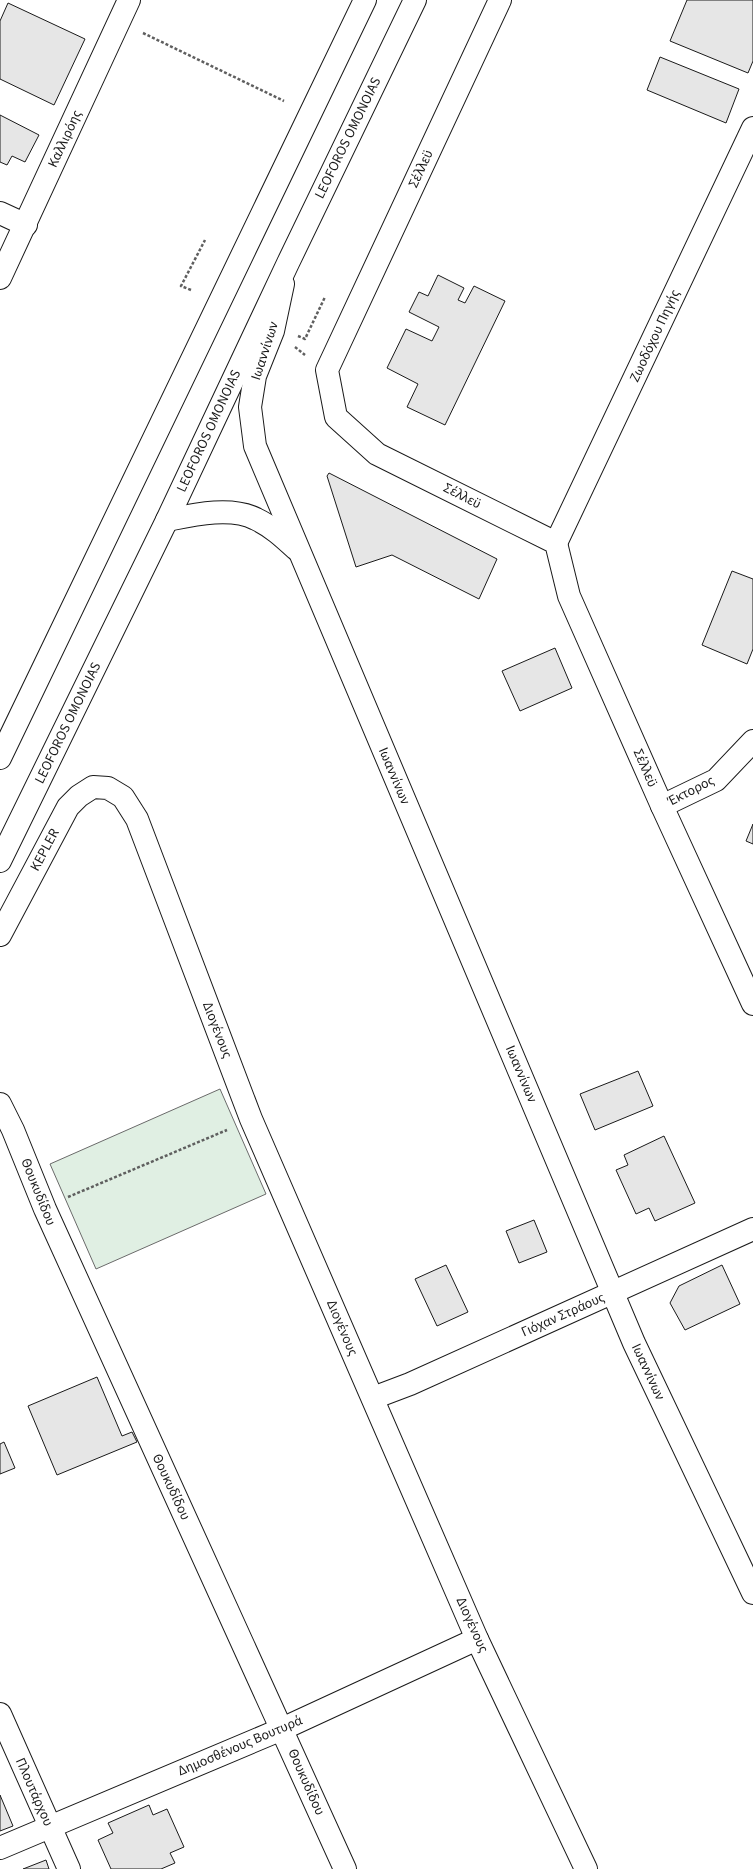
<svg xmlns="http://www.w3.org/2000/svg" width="753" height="1869" font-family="'Source Sans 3',sans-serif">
<rect width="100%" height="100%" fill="#fff"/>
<!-- green -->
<polygon fill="#e0efe3" stroke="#6a6a6a" points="220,1089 266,1194 96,1269 50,1164"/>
<!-- building -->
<g fill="#e6e6e6" stroke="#1a1a1a">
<polygon points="687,0 753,0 753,61 748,73 670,41"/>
<polygon points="8,3 85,39 54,105 0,79 0,21"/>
<polygon points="660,57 739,89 726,123 647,90"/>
<polygon points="0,115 39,135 25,162 12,156 7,165 0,162"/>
<polygon points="438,275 464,288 458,300 465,303 474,286 505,301 445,425 407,407 418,384 387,368 406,329 432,341 439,327 409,312 419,292 428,296"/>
<polygon points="329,473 497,559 479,599 392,555 356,567 327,476"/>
<polygon points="732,571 753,579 753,649 747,664 702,645"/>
<polygon points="555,648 572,688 520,711 502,671"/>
<polygon points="753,824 753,844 746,841"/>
<polygon points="638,1071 653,1106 595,1130 580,1094"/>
<polygon points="664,1136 695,1203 655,1221 649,1208 636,1214 616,1170 628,1165 624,1155"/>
<polygon points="534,1220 547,1252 519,1263 506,1231"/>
<polygon points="446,1265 468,1312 437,1326 415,1279"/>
<polygon points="722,1265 740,1304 685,1330 670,1303 679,1286"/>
<polygon points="97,1377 122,1436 132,1432 137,1442 57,1475 28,1406"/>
<polygon points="4,1442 15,1468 0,1474 0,1444"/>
<polygon points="0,1795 13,1826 0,1831"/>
<polygon points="149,1805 153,1815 167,1809 184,1847 170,1853 175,1863 161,1869 111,1869 98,1840 113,1833 108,1823"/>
<polygon points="46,1860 49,1869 23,1869"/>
</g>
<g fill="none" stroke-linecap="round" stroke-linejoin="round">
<!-- minor casing -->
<g stroke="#1a1a1a" stroke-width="24">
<g id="minor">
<polyline points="500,0 327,370 336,417 377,454 556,543 569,596 662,806 753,1004"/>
<polyline points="0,213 26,225"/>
<polyline points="0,278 129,0"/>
<polyline points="283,284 273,331 255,376 250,407 255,446 634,1343 753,1593"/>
<path d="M167,520C192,515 231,506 256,519C271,526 283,537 296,549"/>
<polyline points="556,543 753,128"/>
<polyline points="662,806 716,780 753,741"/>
<polyline points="0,935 68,807 79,796 93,787 108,788 123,797 137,819 251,1119 477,1639 586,1869"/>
<polyline points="0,1104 13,1130 45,1209 345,1869"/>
<polyline points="373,1398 410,1384 753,1229"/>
<polyline points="0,1714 69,1869"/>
<polyline points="0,1848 282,1729 477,1639"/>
</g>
</g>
<!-- major casing -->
<g stroke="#1a1a1a" stroke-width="24">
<g id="major">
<polyline points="0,758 365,0"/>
<polyline points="0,861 167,520 288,263 415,0"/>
</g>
</g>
<!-- path -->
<g stroke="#5f5f5f" stroke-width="2.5" stroke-dasharray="3 2" stroke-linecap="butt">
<polyline points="143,33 284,101"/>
<polyline points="191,290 181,286 205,240"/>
<polyline points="298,336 305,339 325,297"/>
<polyline points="295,347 305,355"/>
<polyline points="68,1197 227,1130"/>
</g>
<!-- minor -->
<use href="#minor" stroke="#fff" stroke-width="22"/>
<!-- major -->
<use href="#major" stroke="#fff" stroke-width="22"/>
</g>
<g text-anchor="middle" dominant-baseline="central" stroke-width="3" stroke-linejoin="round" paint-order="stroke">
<!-- street labels -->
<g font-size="14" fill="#1a1a1a" stroke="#fff">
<text transform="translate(348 138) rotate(-64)">LEOFOROS OMONOIAS</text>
<text transform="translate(65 139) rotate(-65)">Καλλιρόης</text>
<text transform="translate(421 169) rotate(-65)">Σέλλεϋ</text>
<text transform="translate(655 336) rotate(-65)">Ζωοδόχου Πηγής</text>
<text transform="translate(265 351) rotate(-72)">Ιωαννίνων</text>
<text transform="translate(209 431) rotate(-65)">LEOFOROS OMONOIAS</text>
<text transform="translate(462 496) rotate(27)">Σέλλεϋ</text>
<text transform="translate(68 723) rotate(-64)">LEOFOROS OMONOIAS</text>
<text transform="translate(645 768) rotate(66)">Σέλλεϋ</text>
<text transform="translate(394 776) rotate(67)">Ιωαννίνων</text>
<text transform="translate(691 791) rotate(-27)">Έκτορος</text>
<text transform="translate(45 850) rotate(-62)">KEPLER</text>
<text transform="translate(217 1030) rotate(69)">Διογένους</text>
<text transform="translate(521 1074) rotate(67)">Ιωαννίνων</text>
<text transform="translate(38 1192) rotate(68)">Θουκυδίδου</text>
<text transform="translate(563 1315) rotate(-24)">Γιόχαν Στράους</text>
<text transform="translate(342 1328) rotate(67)">Διογένους</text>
<text transform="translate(648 1372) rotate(65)">Ιωαννίνων</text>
<text transform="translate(171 1487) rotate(65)">Θουκυδίδου</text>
<text transform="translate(472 1625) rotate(66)">Διογένους</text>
<text transform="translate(240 1746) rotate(-23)">Δημοσθένους Βουτυρά</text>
<text transform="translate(306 1782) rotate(66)">Θουκυδίδου</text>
<text transform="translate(34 1792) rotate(66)">Πλουτάρχου</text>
</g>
</g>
</svg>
